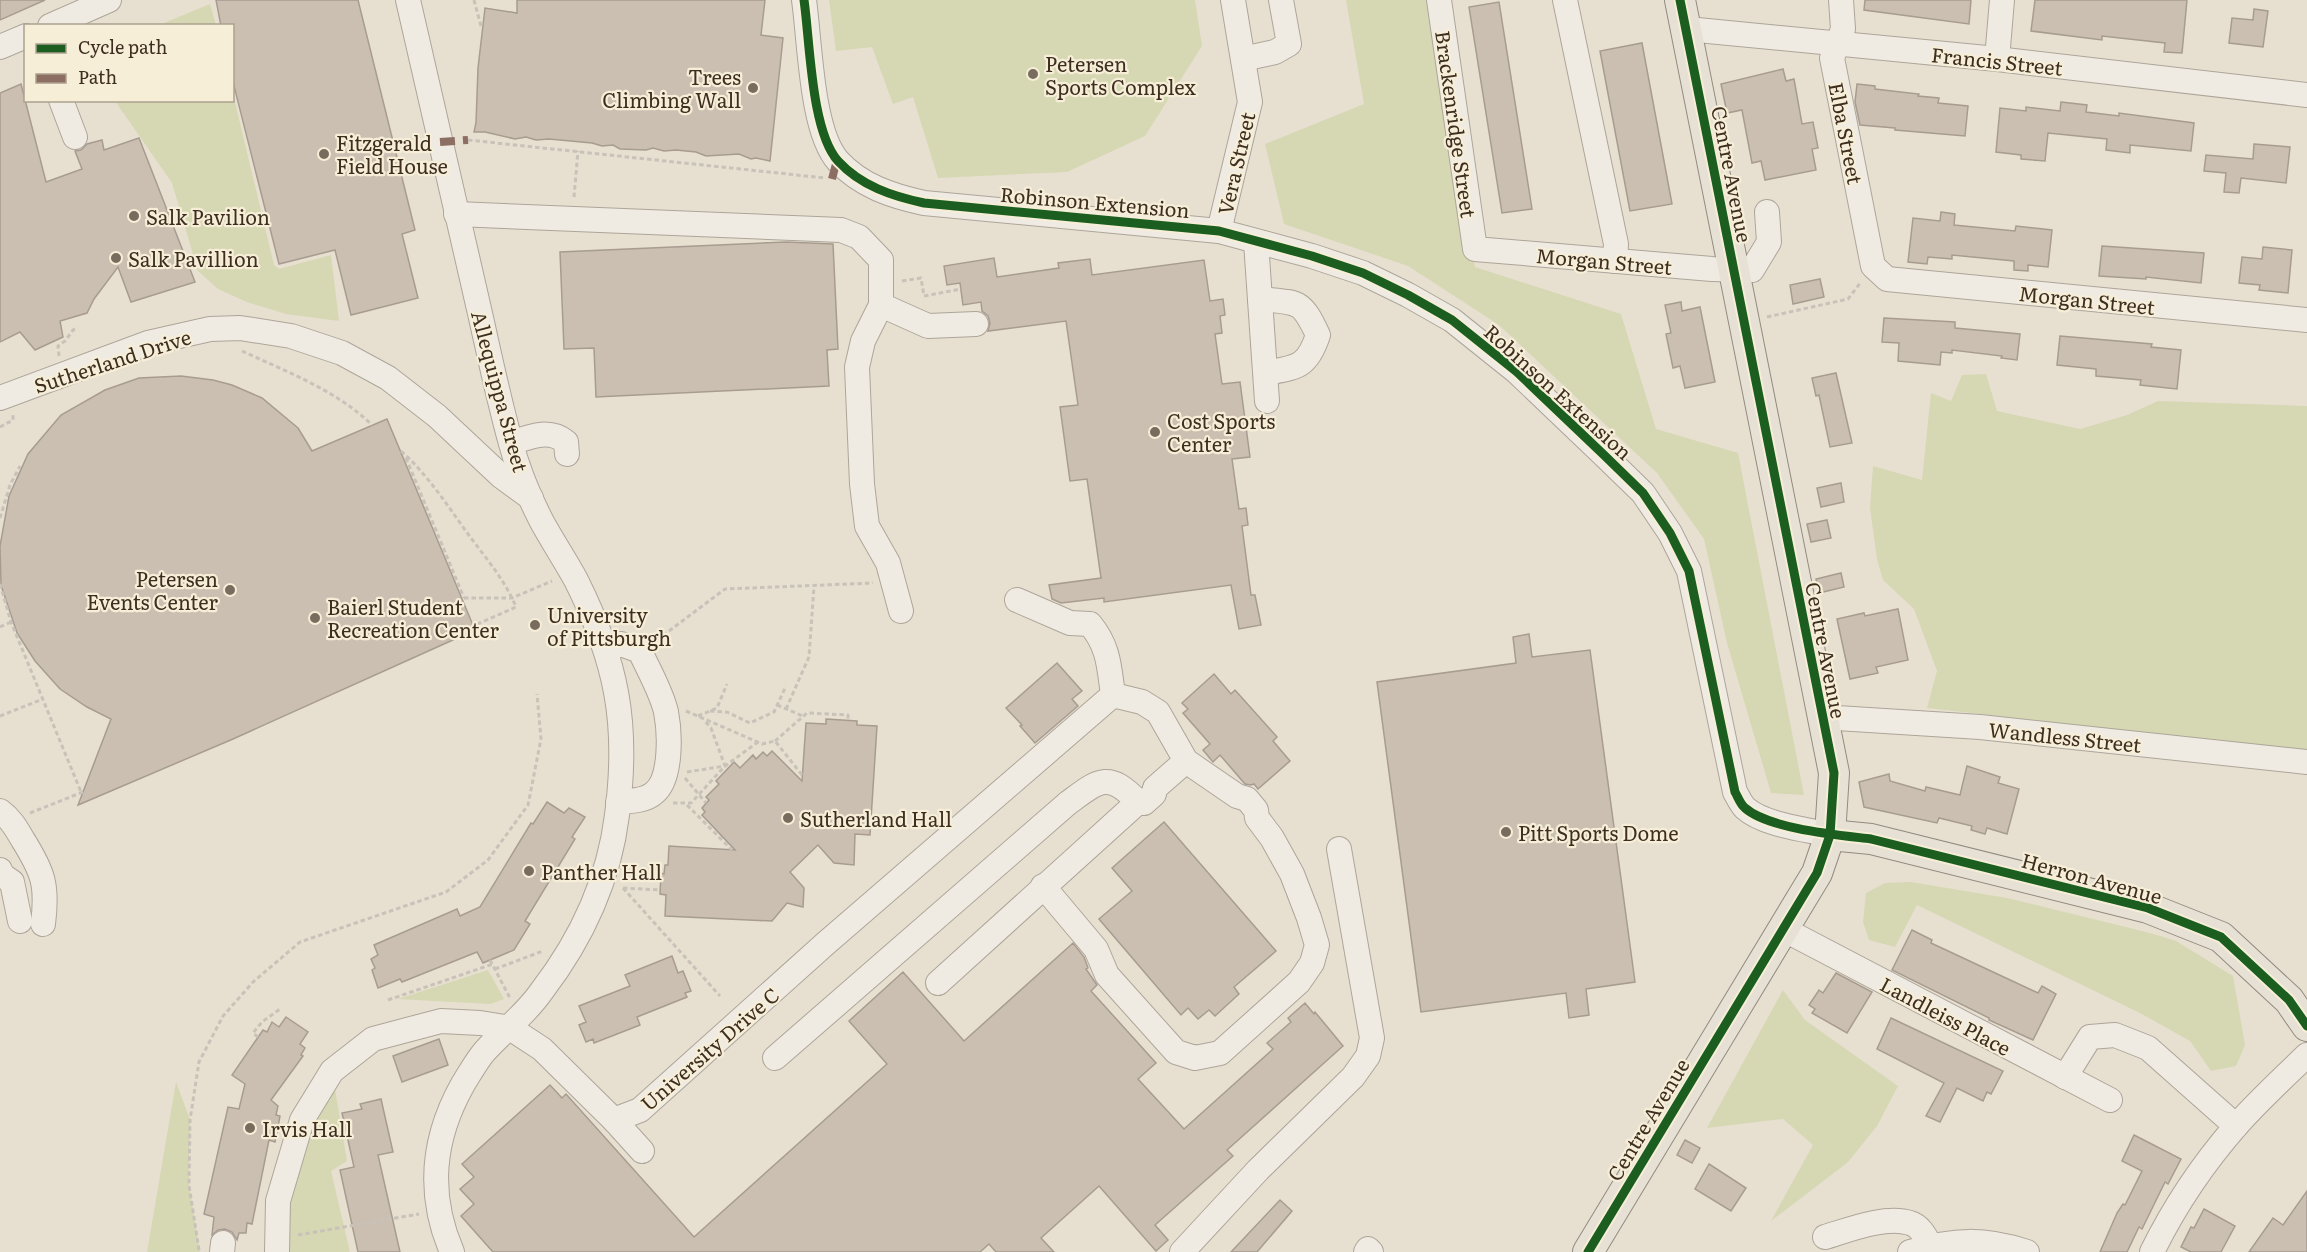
<svg xmlns="http://www.w3.org/2000/svg" width="2307" height="1252" font-family="Literata,serif">
<rect width="100%" height="100%" fill="#e7e0d1"/>
<!-- green -->
<g fill="#d6d7b3">
<polygon points="829,0 1195,0 1202,46 1145,136 1067,172 938,178 913,97 893,104 872,47 836,51"/>
<polygon points="1346,0 1432,0 1438,60 1475,267 1621,314 1656,429 1738,453 1804,795 1771,793 1727,643 1704,539 1657,473 1499,325 1408,266 1284,224 1265,144 1364,104"/>
<polygon points="210,4 216,25 159,25"/>
<polygon points="233,94 274,265 279,269 331,255 339,321 286,314 247,302 218,289 198,271 172,183 115,101 232,100"/>
<polygon points="1986,374 1997,411 2080,429 2127,415 2158,401 2307,406 2307,751 1927,708 1937,671 1914,609 1883,580 1877,559 1870,508 1873,466 1922,480 1931,393 1951,401 1962,375"/>
<polygon points="1911,882 2007,898 2150,933 2176,941 2233,976 2245,1045 2236,1066 2211,1071 2190,1041 2140,1013 1917,905 1895,947 1869,940 1863,922 1866,893 1885,883"/>
<polygon points="488,970 504,999 490,1004 398,999"/>
<polygon points="1783,990 1805,1020 1898,1086 1877,1126 1848,1162 1771,1221 1813,1145 1783,1119 1707,1128"/>
<polygon points="332,1071 347,1161 331,1171 350,1252 277,1252 278,1201"/>
<polygon points="176,1082 190,1120 189,1185 200,1252 147,1252"/>
</g>
<!-- building -->
<g fill="#cbbfb2" stroke="#a89c90" stroke-width="1.5">
<polygon points="0,0 45,0 0,20"/>
<polygon points="216,0 358,0 415,230 402,234 418,298 351,315 335,250 279,264 232,78 232,26 221,26"/>
<polygon points="517,0 765,0 761,35 783,38 770,161 756,158 751,159 739,154 706,156 696,152 676,150 664,151 653,148 646,150 620,149 613,145 602,146 592,143 549,139 536,140 526,137 515,139 485,132 474,132 476,123 478,68 485,8 517,13"/>
<polygon points="1865,0 1971,0 1969,24 1864,10"/>
<polygon points="2035,0 2187,0 2182,53 2164,52 2165,43 2102,36 2102,40 2031,31"/>
<polygon points="1499,2 1532,209 1502,213 1469,7"/>
<polygon points="2254,9 2268,11 2263,47 2229,43 2232,18 2253,20"/>
<polygon points="1642,43 1672,204 1630,211 1600,51"/>
<polygon points="1783,69 1786,81 1794,79 1802,124 1813,122 1818,148 1812,149 1816,170 1765,180 1761,161 1752,163 1742,110 1727,113 1721,84"/>
<polygon points="21,84 46,182 82,169 75,151 81,150 87,144 102,140 104,150 139,138 195,282 131,302 118,267 94,299 87,313 60,321 63,337 35,350 20,332 0,342 0,93"/>
<polygon points="1857,84 1875,86 1875,89 1919,94 1918,96 1939,98 1938,103 1968,106 1965,136 1895,130 1895,128 1860,125 1855,102"/>
<polygon points="2061,102 2087,105 2086,112 2119,116 2119,113 2194,123 2191,151 2130,145 2130,153 2106,150 2107,139 2048,133 2045,161 2021,159 2021,155 1996,152 2000,108 2026,111 2026,107 2060,111"/>
<polygon points="2254,144 2290,147 2286,183 2241,178 2239,193 2224,192 2226,173 2204,171 2206,155 2253,159"/>
<polygon points="1941,212 1955,214 1954,225 2015,231 2016,226 2052,230 2048,267 2028,265 2028,271 2014,270 2014,261 1952,255 1952,259 1928,257 1927,264 1908,262 1913,218 1940,221"/>
<polygon points="786,242 833,244 838,349 827,350 829,386 596,397 594,348 564,349 560,252"/>
<polygon points="2102,246 2204,253 2201,283 2146,277 2146,279 2099,276"/>
<polygon points="2263,247 2292,250 2288,293 2259,290 2260,285 2239,283 2242,257 2262,259"/>
<polygon points="994,258 997,277 1059,268 1058,263 1090,259 1092,275 1204,260 1210,301 1223,299 1225,315 1220,316 1222,333 1215,334 1222,384 1240,382 1250,457 1232,459 1239,509 1246,508 1248,525 1242,526 1251,595 1255,595 1261,625 1239,629 1231,585 1104,602 1104,598 1061,603 1052,599 1049,585 1101,578 1087,479 1070,481 1060,407 1078,405 1066,321 988,331 990,323 988,316 982,311 981,302 963,305 960,283 947,285 944,266"/>
<polygon points="1820,279 1824,297 1793,304 1790,285"/>
<polygon points="1681,302 1682,311 1700,307 1715,382 1685,388 1680,366 1673,368 1666,334 1671,333 1665,305"/>
<polygon points="1884,318 1955,322 1955,328 2020,334 2017,360 2001,358 2002,356 1952,350 1952,353 1941,352 1940,365 1898,361 1899,343 1882,342"/>
<polygon points="2060,336 2152,344 2151,347 2181,350 2177,389 2140,385 2141,380 2096,376 2096,369 2057,365"/>
<polygon points="1836,373 1852,443 1830,447 1819,395 1816,396 1812,378"/>
<polygon points="181,376 213,380 232,385 262,398 298,428 312,451 387,419 475,630 233,739 78,805 111,719 87,707 60,689 35,661 17,633 1,585 0,546 9,496 28,454 61,415 105,390 139,378"/>
<polygon points="1841,483 1844,502 1821,507 1817,488"/>
<polygon points="1827,520 1831,538 1811,542 1807,524"/>
<polygon points="1841,573 1844,587 1819,593 1816,579"/>
<polygon points="1898,609 1908,660 1876,667 1878,673 1850,679 1837,619 1864,613 1865,616"/>
<polygon points="1529,634 1532,657 1590,650 1635,982 1586,989 1589,1015 1569,1018 1566,993 1421,1012 1377,682 1516,663 1513,637"/>
<polygon points="1057,663 1082,691 1072,699 1078,706 1035,743 1020,726 1022,725 1006,708"/>
<polygon points="1214,674 1231,694 1235,690 1277,737 1273,741 1290,761 1258,789 1254,784 1251,785 1245,784 1220,755 1213,762 1203,750 1210,744 1183,713 1188,709 1182,703"/>
<polygon points="826,719 857,721 857,725 877,726 870,835 855,834 854,865 834,863 818,845 790,872 804,888 803,907 787,903 772,921 665,916 666,895 660,894 661,873 664,874 665,865 668,865 669,846 735,850 702,815 705,812 702,808 709,800 706,797 719,784 716,781 734,762 740,768 753,755 756,759 763,752 767,756 772,751 802,781 806,723 826,724"/>
<polygon points="1967,766 2000,777 1998,783 2019,789 2007,834 1987,828 1985,834 1971,830 1972,826 1939,818 1937,823 1864,807 1859,782 1889,774 1890,781 1925,791 1926,787 1960,795"/>
<polygon points="547,802 564,813 569,808 585,817 572,837 575,839 525,921 530,924 514,950 483,963 477,952 402,982 400,979 378,988 372,970 375,968 371,959 378,955 374,945 457,909 460,916 480,907 531,823 533,824"/>
<polygon points="1164,822 1276,951 1234,987 1239,994 1215,1016 1209,1010 1198,1019 1188,1008 1181,1015 1099,919 1132,891 1112,868"/>
<polygon points="1912,930 1932,940 1931,943 2038,993 2042,986 2056,994 2033,1040 1989,1020 1989,1018 1892,970"/>
<polygon points="1073,943 1084,957 1088,968 1086,969 1097,985 1091,991 1156,1063 1138,1079 1184,1129 1273,1049 1267,1043 1291,1022 1288,1018 1305,1003 1314,1014 1315,1012 1343,1046 1227,1150 1233,1156 1155,1225 1168,1240 1156,1251 1099,1186 1041,1238 1054,1252 996,1252 989,1244 980,1252 493,1252 461,1216 474,1204 460,1189 474,1177 462,1164 550,1085 562,1098 566,1094 694,1237 887,1064 849,1021 903,972 964,1041"/>
<polygon points="672,956 678,973 683,971 691,991 685,993 687,997 637,1017 640,1025 594,1043 593,1039 586,1042 579,1025 586,1022 579,1006 630,986 625,975"/>
<polygon points="1836,973 1872,992 1847,1033 1812,1013 1815,1009 1809,1005 1819,990 1823,993"/>
<polygon points="286,1017 308,1032 300,1044 305,1048 301,1055 303,1056 271,1100 278,1106 276,1115 280,1116 275,1142 269,1140 252,1224 247,1223 246,1233 239,1233 237,1240 232,1232 225,1229 218,1230 212,1235 214,1217 204,1214 228,1107 239,1109 245,1084 232,1075 263,1030 267,1032 272,1022 279,1027"/>
<polygon points="1891,1018 2003,1071 1991,1094 1987,1092 1983,1101 1957,1088 1940,1122 1926,1116 1944,1083 1877,1049"/>
<polygon points="439,1039 448,1065 402,1082 393,1056"/>
<polygon points="381,1099 393,1152 378,1155 400,1252 358,1252 340,1170 354,1167 342,1113 362,1109 360,1104"/>
<polygon points="2134,1135 2181,1159 2168,1184 2165,1182 2142,1229 2139,1227 2127,1252 2100,1252 2117,1213 2123,1204 2125,1205 2142,1171 2122,1161"/>
<polygon points="1685,1140 1700,1148 1692,1163 1677,1155"/>
<polygon points="1709,1164 1746,1188 1731,1211 1695,1189"/>
<polygon points="2307,1191 2307,1252 2249,1252 2273,1218 2283,1225"/>
<polygon points="1280,1200 1292,1211 1257,1252 1231,1252"/>
<polygon points="2204,1209 2235,1226 2221,1252 2191,1252 2181,1247 2191,1227 2194,1228"/>
</g>
<g fill="none" stroke-linecap="round" stroke-linejoin="round">
<!-- minor casing -->
<g stroke="#ada599" stroke-width="26">
<g id="minor">
<path d="M408,0C431,103 455,206 479,309C489,353 498,397 510,440C517,467 529,497 542,522C553,542 565,560 576,580C617,662 629,724 617,815C609,880 581,940 541,992C525,1015 504,1030 485,1051C477,1060 470,1073 463,1084C432,1139 427,1194 452,1252"/>
<path d="M804,0C810,41 811,131 838,161C861,186 892,196 924,203L1219,231L1312,256L1363,273L1408,295L1452,320L1517,372L1604,455L1643,493L1670,533L1689,571L1735,792C1738,797 1741,804 1745,808C1764,825 1805,829 1830,835"/>
<polyline points="1439,0 1475,249 1712,269 1752,270 1769,242 1767,212"/>
<polyline points="1565,0 1616,244 1615,261"/>
<polyline points="1841,0 1843,29 1832,58 1873,266 1887,279 2307,320"/>
<polyline points="50,26 109,0"/>
<polyline points="1687,29 1997,59 2307,95"/>
<polyline points="0,47 26,36"/>
<polyline points="1243,59 1275,52 1289,44 1281,0"/>
<polyline points="1997,59 2002,0"/>
<polyline points="61,100 75,137"/>
<polyline points="456,214 841,230 859,237 881,260 881,305 863,341 857,367 862,484 867,526 888,563 901,611"/>
<polyline points="1219,231 1250,102 1233,0"/>
<polyline points="1256,242 1267,401"/>
<path d="M1260,299C1299,303 1301,299 1318,335C1307,368 1297,367 1266,373"/>
<polyline points="881,305 928,326 976,324"/>
<polyline points="0,398 148,343 210,329 240,328 291,336 342,353 388,378 437,416 501,476 531,498"/>
<path d="M511,443C529,437 549,428 566,442L567,454"/>
<path d="M1017,600L1070,623L1090,624C1109,647 1109,666 1113,695"/>
<path d="M606,650L621,644L640,651C648,669 662,693 666,712C670,732 672,779 654,793C645,801 630,801 618,802"/>
<polyline points="1821,717 1980,727 2307,762"/>
<path d="M0,811C11,819 16,828 23,840C43,872 48,885 43,924"/>
<polyline points="0,870 2,875 12,882 20,921"/>
<polyline points="1043,886 1096,949 1107,975 1176,1052 1195,1058 1220,1053 1299,982 1312,963 1317,945 1309,918 1292,874 1272,838 1257,818 1256,810 1247,799 1237,796 1186,761 1158,712 1142,702 1113,695"/>
<polyline points="1783,929 2110,1100"/>
<polyline points="938,983 1138,802 1144,803 1154,794 1155,788 1186,761"/>
<path d="M775,1058L1068,803C1098,781 1108,770 1138,802"/>
<polyline points="2065,1077 2090,1037 2115,1035 2148,1048 2236,1126"/>
<polyline points="614,1120 642,1151"/>
<path d="M1825,1237C1848,1230 1886,1215 1910,1223C1921,1226 1926,1238 1931,1247"/>
<polyline points="222,1252 223,1243"/>
<polyline points="277,1252 278,1201 302,1120 332,1071 373,1039 441,1021 480,1023 510,1028 542,1049 614,1120 640,1110 825,944 1113,695"/>
<polyline points="1182,1252 1258,1170 1353,1077 1368,1056 1372,1038 1339,849"/>
<polyline points="1366,1252 1368,1249 1371,1252"/>
<path d="M1910,1252C1954,1239 1984,1238 2027,1252"/>
<path d="M2152,1252C2174,1207 2203,1164 2236,1126C2258,1101 2283,1078 2307,1055"/>
</g>
</g>
<!-- major casing -->
<g stroke="#928b80" stroke-width="32">
<g id="major">
<polyline points="1830,835 1871,839 2148,908 2221,937 2289,1000 2307,1026"/>
<polyline points="1588,1252 1817,873 1830,835 1834,773 1680,0"/>
</g>
</g>
<!-- path -->
<g stroke="#c8c2b9" stroke-width="3" stroke-dasharray="4.5 3" stroke-linecap="butt">
<polyline points="474,0 481,26"/>
<polyline points="468,140 825,178"/>
<polyline points="574,197 578,151"/>
<polyline points="902,281 921,278 924,296 961,289"/>
<polyline points="1767,317 1848,299 1861,282"/>
<path d="M242,351C287,372 336,390 372,425"/>
<polyline points="59,356 58,346 65,341 73,330 78,328"/>
<polyline points="0,427 13,420 13,415"/>
<path d="M401,451C428,475 447,505 468,534C485,557 505,580 516,607L473,626"/>
<polyline points="406,458 464,598"/>
<polyline points="0,518 10,485 20,466"/>
<polyline points="0,584 11,622 81,792"/>
<polyline points="464,598 512,598 552,581"/>
<polyline points="0,627 11,622"/>
<polyline points="657,640 725,589 873,583"/>
<polyline points="777,705 803,716"/>
<polyline points="786,709 809,657 814,586"/>
<polyline points="686,711 762,744 775,741 802,775"/>
<polyline points="710,711 727,712 750,723 774,712 786,686"/>
<polyline points="0,716 43,699"/>
<polyline points="698,716 717,708 727,684"/>
<polyline points="775,741 807,713 848,715 848,721"/>
<polyline points="687,772 725,766 711,728 704,720"/>
<polyline points="685,778 706,803"/>
<polyline points="673,803 691,803 725,766 758,742"/>
<polyline points="687,805 732,850"/>
<polyline points="30,813 83,792"/>
<polyline points="623,888 720,996"/>
<polyline points="623,888 660,890"/>
<polyline points="490,960 510,998"/>
<polyline points="495,969 543,951"/>
<polyline points="388,1000 493,964"/>
<polyline points="258,1037 253,1033 262,1022 280,1009"/>
<polyline points="298,1235 419,1214"/>
<polyline points="199,1250 189,1185 190,1120 199,1062 223,1016 253,982 300,942 446,892 488,860 528,805 541,739 537,694"/>
</g>
<!-- minor -->
<use href="#minor" stroke="#efebe3" stroke-width="24"/>
<!-- major -->
<use href="#major" stroke="#e6e1d4" stroke-width="30"/>
<!-- quiet -->
<g stroke="#8d6e63" stroke-width="8" stroke-dasharray="15 8" stroke-linecap="butt">
<polyline points="440,142 468,140"/>
<polyline points="832,179 837,160"/>
</g>
<!-- cycleway casing -->
<g stroke="#f7eed8" stroke-width="13">
<g id="cycleway">
<path d="M804,0C810,41 811,131 838,161C861,186 892,196 924,203L1219,231L1312,256L1363,273L1408,295L1452,320L1517,372L1604,455L1643,493L1670,533L1689,571L1735,792C1738,797 1740,804 1745,808C1769,829 1839,835 1871,839L2148,908L2221,937L2289,1000L2307,1026"/>
<polyline points="1588,1252 1817,873 1830,835 1834,773 1680,0"/>
</g>
</g>
<!-- cycleway -->
<use href="#cycleway" stroke="#1b5e20" stroke-width="9"/>
</g>
<!-- markers -->
<g fill="#786c5e" stroke="#f7eed8" stroke-width="2">
<circle cx="1033" cy="74" r="6"/>
<circle cx="753" cy="88" r="6"/>
<circle cx="324" cy="154" r="6"/>
<circle cx="134" cy="216" r="6"/>
<circle cx="116" cy="258" r="6"/>
<circle cx="1155" cy="432" r="6"/>
<circle cx="230" cy="590" r="6"/>
<circle cx="315" cy="618" r="6"/>
<circle cx="535" cy="625" r="6"/>
<circle cx="788" cy="818" r="6"/>
<circle cx="1506" cy="832" r="6"/>
<circle cx="529" cy="871" r="6"/>
<circle cx="250" cy="1128" r="6"/>
</g>
<g text-anchor="middle" dominant-baseline="central" stroke-width="4.5" stroke-linejoin="round" paint-order="stroke">
<!-- street labels -->
<g font-size="20" fill="#3d2e20" stroke="#f7eed8">
<text transform="translate(1997 60) rotate(6)">Francis Street</text>
<text transform="translate(1457 124) rotate(82)">Brackenridge Street</text>
<text transform="translate(1847 133) rotate(79)">Elba Street</text>
<text transform="translate(1235 163) rotate(-77)">Vera Street</text>
<text transform="translate(1733 174) rotate(79)">Centre Avenue</text>
<text transform="translate(1095 201) rotate(5)">Robinson Extension</text>
<text transform="translate(1604 260) rotate(5)">Morgan Street</text>
<text transform="translate(2087 299) rotate(6)">Morgan Street</text>
<text transform="translate(112 360) rotate(-18)">Sutherland Drive</text>
<text transform="translate(501 391) rotate(75)">Allequippa Street</text>
<text transform="translate(1559 391) rotate(42)">Robinson Extension</text>
<text transform="translate(1827 650) rotate(79)">Centre Avenue</text>
<text transform="translate(2065 736) rotate(6)">Wandless Street</text>
<text transform="translate(2092 877) rotate(15)">Herron Avenue</text>
<text transform="translate(1946 1015) rotate(28)">Landleiss Place</text>
<text transform="translate(709 1048) rotate(-41)">University Drive C</text>
<text transform="translate(1647 1119) rotate(-59)">Centre Avenue</text>
</g>
<!-- poi labels -->
<g font-size="20" fill="#3d2e20" stroke="#f7eed8" text-anchor="start">
<text x="1045" y="63">Petersen<tspan x="1045" dy="23">Sports Complex</tspan></text>
<text x="741" y="76" text-anchor="end">Trees<tspan x="741" dy="23">Climbing Wall</tspan></text>
<text x="336" y="142">Fitzgerald<tspan x="336" dy="23">Field House</tspan></text>
<text x="146" y="216">Salk Pavilion</text>
<text x="128" y="258">Salk Pavillion</text>
<text x="1167" y="420">Cost Sports<tspan x="1167" dy="23">Center</tspan></text>
<text x="218" y="578" text-anchor="end">Petersen<tspan x="218" dy="23">Events Center</tspan></text>
<text x="327" y="606">Baierl Student<tspan x="327" dy="23">Recreation Center</tspan></text>
<text x="547" y="614">University<tspan x="547" dy="23">of Pittsburgh</tspan></text>
<text x="800" y="818">Sutherland Hall</text>
<text x="1518" y="832">Pitt Sports Dome</text>
<text x="541" y="871">Panther Hall</text>
<text x="262" y="1128">Irvis Hall</text>
</g>
</g>
<!-- legend -->
<rect x="24" y="24" width="210" height="78" fill="#f7eed8" stroke="#ada18e" stroke-width="1.5"/>
<rect x="36" y="44" width="30" height="9" fill="#1b5e20" stroke="#ada18e" stroke-width="1.5"/>
<text x="78" y="54" font-size="18" fill="#3d2e20">Cycle path</text>
<rect x="36" y="74" width="30" height="9" fill="#8d6e63" stroke="#ada18e" stroke-width="1.5"/>
<text x="78" y="84" font-size="18" fill="#3d2e20">Path</text>
</svg>
